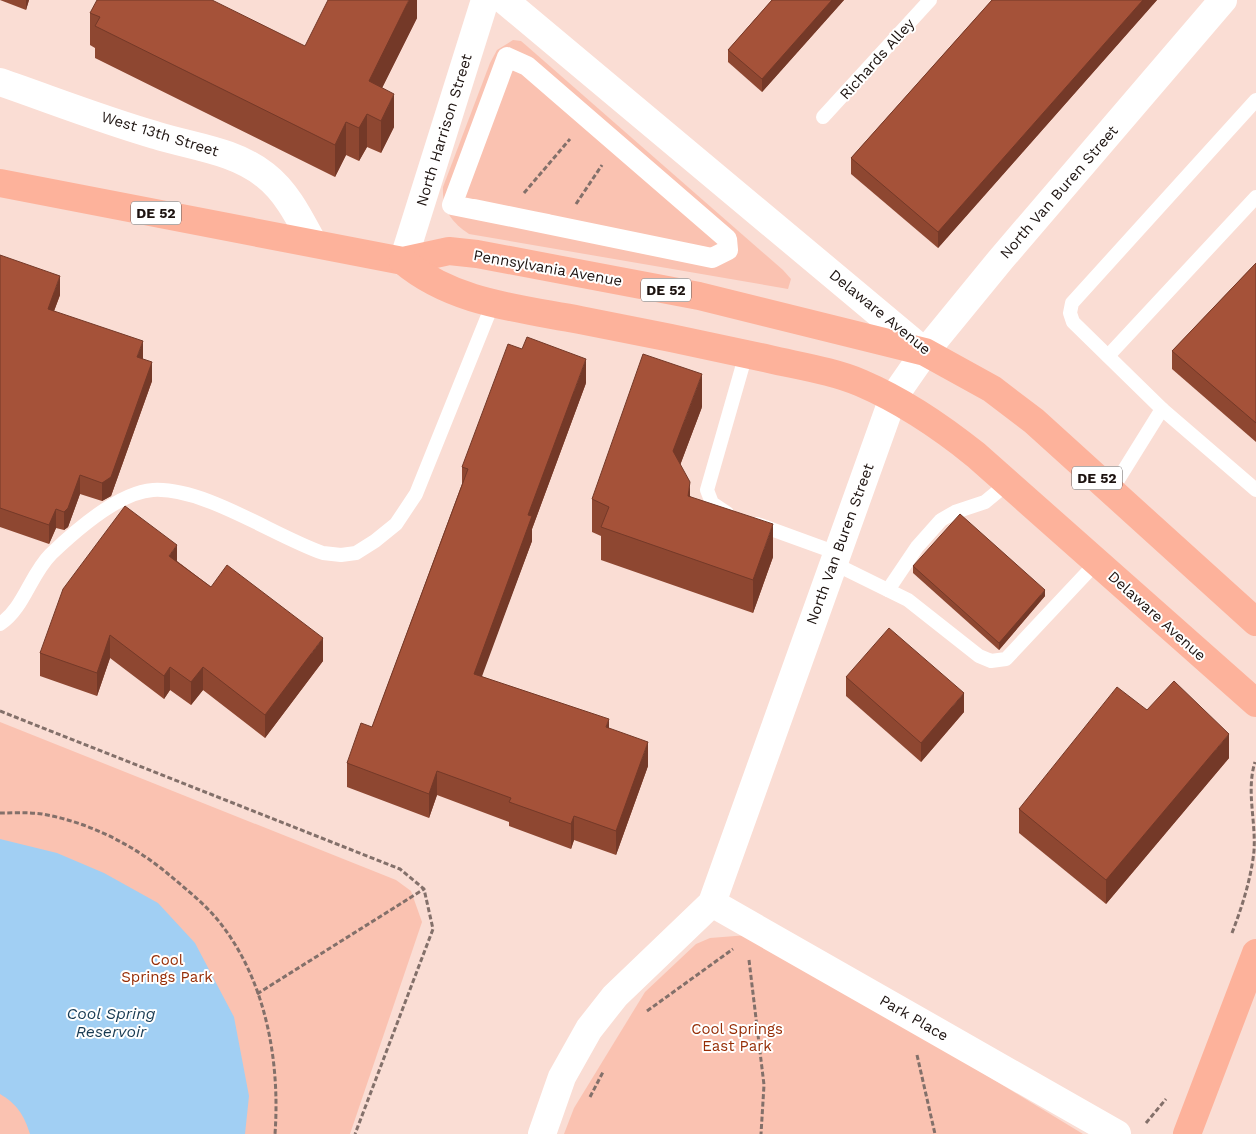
<svg xmlns="http://www.w3.org/2000/svg" width="1256" height="1134" font-family="'Work Sans',sans-serif">
<rect width="100%" height="100%" fill="#faddd4"/>
<!-- green -->
<g fill="#fac2b1">
<path d="M513,40L521,41L528,47L783,270L791,279L788,289L469,234C451,222 442,209 443,187L490,63L497,50Z"/>
<polygon points="0,722 396,880 411,891 422,922 350,1134 0,1134"/>
<polygon points="748,935 907,1027 1083,1134 564,1134 574,1108 645,992 696,944 710,938"/>
</g>
<!-- water -->
<path fill="#a1cff3" d="M0,839L57,853L104,873L158,903L195,943L234,1017L249,1096L245,1134H30C24,1115 17,1104 0,1094Z"/>
<g fill="none" stroke-linecap="round" stroke-linejoin="round">
<!-- path -->
<g stroke="#83706a" stroke-width="3" stroke-dasharray="5 2.5" stroke-linecap="butt">
<polyline points="524,193 570,139"/>
<polyline points="576,204 602,165"/>
<polyline points="0,711 400,869 424,889 433,929 355,1134"/>
<path d="M0,813C13,813 28,812 42,814C88,822 132,844 167,873C187,890 209,907 224,928C267,986 280,1064 275,1134"/>
<path d="M1232,933C1242,907 1251,879 1254,851C1256,820 1246,791 1255,762"/>
<polyline points="749,960 764,1085 761,1134"/>
<polyline points="257,994 424,889"/>
<polyline points="647,1011 733,949"/>
<polyline points="917,1055 935,1134"/>
<polyline points="590,1097 603,1072"/>
<polyline points="1146,1123 1166,1099"/>
</g>
<!-- service -->
<g stroke="#fff" stroke-width="14">
<polyline points="1256,100 1072,303 1070,313 1073,322 1162,409 1256,490"/>
<polyline points="823,117 930,0"/>
<polyline points="1108,356 1256,197"/>
<polyline points="1111,491 1162,409"/>
<polyline points="727,513 712,503 707,490 746,354"/>
<polyline points="757,524 837,553"/>
<polyline points="833,563 908,600 979,656 991,661 1006,659 1097,562"/>
<polyline points="888,590 917,547 941,520 955,512 985,502 1008,483"/>
<path d="M0,624C24,608 30,575 51,554C74,532 119,492 153,490C204,487 274,536 323,553L341,555L356,553L375,541L396,524L416,494L493,303"/>
</g>
<!-- pedestrian -->
<polyline stroke="#fff" stroke-width="20" points="474,209 712,258 728,250 727,239 527,66 507,57 452,205 548,224"/>
<!-- minor -->
<g stroke="#fff" stroke-width="28">
<path d="M0,82C52,100 103,120 155,135C193,147 233,150 265,175C287,192 300,219 313,243"/>
<polyline points="712,903 1117,1134"/>
<polyline points="542,1134 562,1077 589,1029 615,996 712,903 893,398 925,352 1002,258 1223,0"/>
</g>
<!-- tertiary -->
<g stroke="#fff" stroke-width="28">
<polyline points="504,0 925,352"/>
<polyline points="403,261 485,0"/>
</g>
<!-- primary -->
<g stroke="#fdb29b" stroke-width="28">
<polyline points="0,183 403,261 449,251 477,254 699,296 925,352 992,389 1034,421 1256,622"/>
<path d="M403,261C453,303 518,308 580,320C643,332 706,345 769,359C799,366 833,371 861,383C903,401 940,426 976,455L1256,703"/>
<polyline points="1187,1134 1256,953"/>
</g>
</g>
<!-- wall -->
<g fill="#8e4731">
<polygon points="0,0 29,0 26,10"/>
<polygon points="417,0 417,18 382,88 394,127 381,153 367,147 359,161 346,155 335,177 95,58 95,48 90,45 90,13 305,46"/>
<polygon points="772,0 844,0 762,92 728,62 728,50"/>
<polygon points="992,0 1157,0 938,248 851,174 851,158"/>
<polygon points="0,255 60,295 54,311 143,359 152,381 111,496 102,501 80,494 68,527 64,530 56,528 49,544 0,527"/>
<polygon points="1256,263 1256,442 1172,369 1172,351"/>
<polygon points="586,383 532,529 532,541 481,676 609,728 648,766 616,855 574,840 571,849 509,826 509,822 437,795 429,818 347,787 347,763 372,727 462,484 462,467"/>
<polygon points="702,407 680,465 690,496 773,557 753,613 601,560 601,536 592,532 592,499"/>
<polygon points="177,561 211,587 323,661 265,738 203,690 191,705 170,690 164,699 110,658 97,696 40,676 40,653"/>
<polygon points="913,566 1045,596 999,650 913,573"/>
<polygon points="846,677 964,712 921,762 846,696"/>
<polygon points="1147,710 1229,758 1106,904 1019,833 1019,809"/>
</g>
<!-- shaded-wall -->
<g fill="#743928">
<polygon points="26,0 29,0 26,10"/>
<polygon points="409,0 417,0 417,18 369,114 369,81"/>
<polygon points="832,0 844,0 762,92 762,79"/>
<polygon points="1143,0 1157,0 938,248 938,232"/>
<polygon points="394,94 394,127 381,153 381,121"/>
<polygon points="367,114 367,147 359,161 359,128"/>
<polygon points="346,122 346,155 335,177 335,145"/>
<polygon points="60,276 60,295 48,327 48,309"/>
<polygon points="143,341 143,360 137,357"/>
<polygon points="586,359 586,383 532,529 532,541 474,698 474,674 528,515"/>
<polygon points="152,362 152,381 111,496 102,501 102,483"/>
<polygon points="702,374 702,407 673,484 673,451"/>
<polygon points="80,475 80,494 68,527 64,530 64,512"/>
<polygon points="690,482 690,515 688,496"/>
<polygon points="56,509 56,528 49,544 49,525"/>
<polygon points="773,524 773,557 753,613 753,580"/>
<polygon points="177,545 177,568 169,556"/>
<polygon points="1045,590 1045,596 999,650 999,643"/>
<polygon points="110,635 110,658 97,696 97,673"/>
<polygon points="323,638 323,661 265,738 265,715"/>
<polygon points="170,667 170,690 164,699 164,676"/>
<polygon points="203,667 203,690 191,705 191,682"/>
<polygon points="964,693 964,712 921,762 921,743"/>
<polygon points="609,719 609,743 606,727"/>
<polygon points="1229,734 1229,758 1106,904 1106,880"/>
<polygon points="648,742 648,766 616,855 616,831"/>
<polygon points="437,771 437,795 429,818 429,794"/>
<polygon points="574,816 574,840 571,849 571,824"/>
</g>
<!-- building -->
<g fill="#a55239" stroke="#743928">
<polygon points="97,0 212,0 305,46 328,0 409,0 369,81 394,94 381,121 367,114 359,128 346,122 335,145 95,26 100,17 90,13"/>
<polygon points="772,0 832,0 762,79 728,50"/>
<polygon points="992,0 1143,0 938,232 851,158"/>
<polygon points="0,255 60,276 48,309 143,341 137,357 152,362 111,477 102,483 80,475 68,508 64,512 56,509 49,525 0,508"/>
<polygon points="1256,263 1256,423 1172,351"/>
<polygon points="527,337 586,359 528,515 532,516 474,674 609,719 606,727 648,742 616,831 574,816 571,824 509,802 511,798 437,771 429,794 347,763 361,723 372,727 468,469 462,467 508,344 522,349"/>
<polygon points="643,354 702,374 673,451 690,482 688,496 773,524 753,580 601,527 609,507 592,499"/>
<polygon points="125,506 177,545 169,556 211,587 227,565 323,638 265,715 203,667 191,682 170,667 164,676 110,635 97,673 40,653 63,589"/>
<polygon points="960,514 1045,590 999,643 913,566"/>
<polygon points="889,628 964,693 921,743 846,677"/>
<polygon points="1174,681 1229,734 1106,880 1019,809 1117,687 1147,710"/>
</g>
<g text-anchor="middle" dominant-baseline="central" stroke-width="4" stroke-linejoin="round" paint-order="stroke">
<!-- shield labels -->
<g fill="#fff" stroke="#615a58" stroke-width="1">
<rect x="131" y="201.5" width="50" height="23" rx="4"/>
<rect x="641" y="278.5" width="50" height="23" rx="4"/>
<rect x="1072" y="466.5" width="50" height="23" rx="4"/>
</g>
<g font-size="14" font-weight="bold" fill="#1d1310">
<text x="156" y="213">DE 52</text>
<text x="666" y="290">DE 52</text>
<text x="1097" y="478">DE 52</text>
</g>
<!-- street labels -->
<g font-size="15" fill="#1d1310" stroke="#fff">
<text transform="translate(877 59) rotate(-48)">Richards Alley</text>
<text transform="translate(444 130) rotate(-73)">North Harrison Street</text>
<text transform="translate(160 134) rotate(17)">West 13th Street</text>
<text transform="translate(1059 192) rotate(-49)">North Van Buren Street</text>
<text transform="translate(548 268) rotate(10)">Pennsylvania Avenue</text>
<text transform="translate(880 312) rotate(39)">Delaware Avenue</text>
<text transform="translate(840 544) rotate(-70)">North Van Buren Street</text>
<text transform="translate(1157 616) rotate(42)">Delaware Avenue</text>
<text transform="translate(914 1018) rotate(30)">Park Place</text>
</g>
<!-- park labels -->
<g font-size="15" fill="#962d06" stroke="#fff">
<text x="167" y="960">Cool<tspan x="167" dy="17">Springs Park</tspan></text>
<text x="737" y="1029">Cool Springs<tspan x="737" dy="17">East Park</tspan></text>
</g>
<!-- water labels -->
<g font-size="16" font-style="italic" fill="#173a52" stroke="#fff">
<text x="111" y="1013">Cool Spring<tspan x="111" dy="18">Reservoir</tspan></text>
</g>
</g>
</svg>
